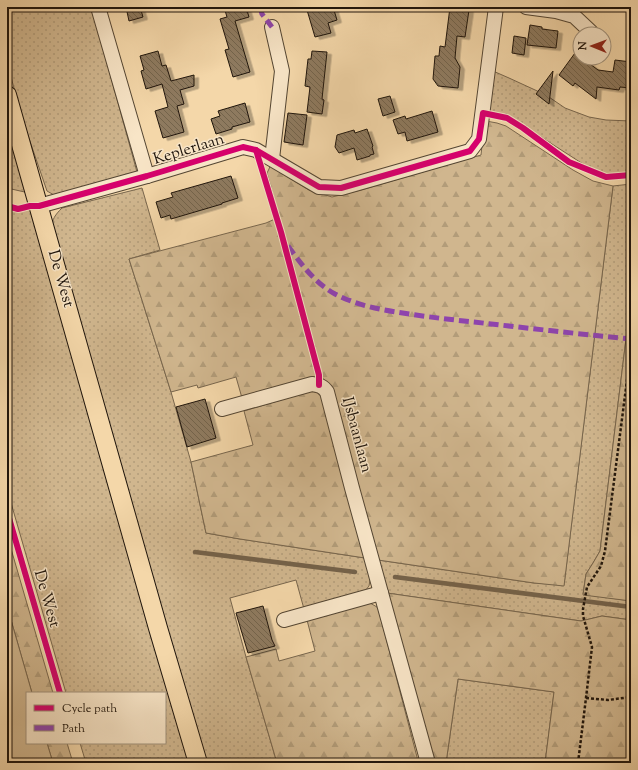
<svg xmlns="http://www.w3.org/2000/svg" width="638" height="770" font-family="'Sorts Mill Goudy',serif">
<defs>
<pattern id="grass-dots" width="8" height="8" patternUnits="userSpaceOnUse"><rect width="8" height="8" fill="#d0b68e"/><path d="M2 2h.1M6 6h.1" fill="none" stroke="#b29c79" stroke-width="1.8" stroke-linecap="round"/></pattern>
<pattern id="forest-firs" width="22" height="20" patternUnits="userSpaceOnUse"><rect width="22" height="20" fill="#d0b68e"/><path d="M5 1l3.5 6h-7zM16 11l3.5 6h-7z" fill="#b29c79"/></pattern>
<pattern id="building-back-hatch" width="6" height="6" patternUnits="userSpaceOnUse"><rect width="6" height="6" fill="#8e7a5e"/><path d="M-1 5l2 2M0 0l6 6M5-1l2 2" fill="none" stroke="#73634c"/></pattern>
<filter id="shadow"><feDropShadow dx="4.5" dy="2.5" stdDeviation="0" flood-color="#0004"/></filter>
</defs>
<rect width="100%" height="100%" fill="#f4d7a9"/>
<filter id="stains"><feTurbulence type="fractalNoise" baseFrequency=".005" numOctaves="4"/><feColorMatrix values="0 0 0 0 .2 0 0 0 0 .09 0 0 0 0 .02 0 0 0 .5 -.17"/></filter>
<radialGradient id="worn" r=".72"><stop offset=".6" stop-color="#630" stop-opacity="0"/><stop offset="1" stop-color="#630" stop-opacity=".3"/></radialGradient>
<!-- grass -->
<g fill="url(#grass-dots)" stroke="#78664d">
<polygon points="7,7 90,7 96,23 137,172 54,195 47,191 22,118 7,62"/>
<polygon points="493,71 509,78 546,95 565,108 589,117 606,120 631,121 631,175 613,177 597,173 510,117 499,114 488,112"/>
<polygon points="7,118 29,193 7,188"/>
<polygon points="631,184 631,298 600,551 593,563 586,574 583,594 631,601 631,620 602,616 581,621 387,593 378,560 534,583 564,585 613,186"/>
<path d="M142,188L160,250L129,259L171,392L191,462L206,533L240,539L365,558L370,580L369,586L365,591L304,609L296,580L230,598L246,657L277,763H206L52,228C52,219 55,215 62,208Z"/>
<polygon points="7,204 34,211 192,763 86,763 80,743 165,743 165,693 66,693 7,489"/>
<polygon points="458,679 554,692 545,763 446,763"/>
</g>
<!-- forest -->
<g fill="url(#forest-firs)" stroke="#78664d">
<polygon points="486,121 497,123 506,126 573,170 593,181 613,186 564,586 534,583 378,560 330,385 323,379 267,173 269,169 270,166 309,190 332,197 361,190 481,155 482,145"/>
<polygon points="275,219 317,378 242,398 236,377 198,388 197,385 171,392 129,259 266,223"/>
<polygon points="631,298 631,601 583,595 586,574 593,563 600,551"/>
<path d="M311,391C317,392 319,394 322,398L365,558L240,539L206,533L191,462L253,445L244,411Z"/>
<polygon points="7,535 53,693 32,693 7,606"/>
<polygon points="387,593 581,621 602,616 631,620 631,763 545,763 554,692 458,679 446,763 432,763"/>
<polygon points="370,603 377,607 379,611 417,757 418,763 347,763 345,758 327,763 277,763 246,657 276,649 279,661 315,651 307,620"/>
<polygon points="47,743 67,743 73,763 53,763"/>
</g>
<!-- pitch -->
<polygon fill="#d0b68e" stroke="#78664d" points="7,606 32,693 27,693 27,743 47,743 53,763 7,763"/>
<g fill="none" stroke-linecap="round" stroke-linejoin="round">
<!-- stream -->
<g stroke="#74624a" stroke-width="4.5">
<polyline points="195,552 355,572"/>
<polyline points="395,577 631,607"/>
</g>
</g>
<!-- building -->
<g fill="url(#building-back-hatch)" stroke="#1f150c" filter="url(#shadow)">
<polygon points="126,7 140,7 143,17 129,21"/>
<polygon points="224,7 246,7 249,17 235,21 250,72 233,77 225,50 229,49 220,19 227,17"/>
<polygon points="318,7 333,7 337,20 328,23 331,33 315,37 307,10"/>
<polygon points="450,7 469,10 465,37 457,36 455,58 460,67 458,88 438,86 433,79 435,56 439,56 440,46 445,47"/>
<polygon points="530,25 542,27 542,29 558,31 556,48 527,45"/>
<polygon points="514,36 526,38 524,55 512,53"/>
<polygon points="158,51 162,66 166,65 171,81 194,75 194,86 180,90 184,104 177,106 184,132 163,138 155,111 168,107 162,84 146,89 141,71 144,70 140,56"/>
<polygon points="312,51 327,52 322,99 324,100 322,114 307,112 310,87 305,86 308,59 311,59"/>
<polygon points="575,53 580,56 580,58 582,58 598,70 613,72 615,60 631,62 631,88 620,87 619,90 597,87 596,99 575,83 573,86 559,75"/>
<polygon points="553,71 549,104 536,94"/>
<polygon points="390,96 395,112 383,116 378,99"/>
<polygon points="245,103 250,122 232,127 232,129 216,134 211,119 220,116 218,111"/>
<polygon points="432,111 438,132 407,141 405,132 398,134 393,120 405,116 406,119"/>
<polygon points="288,113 307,115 303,145 284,142"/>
<polygon points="367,129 373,146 372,147 374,154 370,155 370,156 357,160 354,148 339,153 335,147 337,135 354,130 355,133"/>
<polygon points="231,176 238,198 222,203 222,204 171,219 170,215 161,218 156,202 173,197 171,193"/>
<polygon points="205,399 216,438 187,447 176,407"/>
<polygon points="263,606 272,640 275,646 248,653 236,613"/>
</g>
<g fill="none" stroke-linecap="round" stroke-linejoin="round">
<!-- minor casing -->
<g stroke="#544633" stroke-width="16">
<g id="minor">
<polyline points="98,7 147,176"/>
<polyline points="526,7 556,11 574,16 591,32"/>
<polyline points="272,27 282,71 272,159"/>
<polyline points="39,206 147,176 243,147 256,150 319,187 341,188 470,151 479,139 496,7"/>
<path d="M222,409L312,384C319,385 323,386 327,392L352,488L428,763"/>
<polyline points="284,620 381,593"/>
</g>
</g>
<!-- major casing -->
<g stroke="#1f150c" stroke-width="20">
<polyline id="major" points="7,95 158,628 198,763"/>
</g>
<!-- path -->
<g stroke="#1f150c" stroke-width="2.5" stroke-dasharray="3 2" stroke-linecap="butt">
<polyline points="586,698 608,700 631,697"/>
<polyline points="578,763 586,698 592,647 583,616 583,609 587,587 601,566 605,551 631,349"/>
</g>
<!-- minor -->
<use href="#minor" stroke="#f8e5c7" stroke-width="14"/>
<!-- major -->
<use href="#major" stroke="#f4d7a9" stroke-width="18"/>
<!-- quiet -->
<g stroke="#8e44ad" stroke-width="5" stroke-dasharray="10 5" stroke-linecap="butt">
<polyline points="260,7 262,14 272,27"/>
<path d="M288,246C301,264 315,283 335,294C360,307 388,311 416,315C436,318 455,320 474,322C526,328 579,334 631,339"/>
</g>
<!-- cycleway casing -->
<g stroke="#f8e5c7" stroke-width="8">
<g id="cycleway">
<polyline points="256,150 281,232 319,375 319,385"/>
<polyline points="7,206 18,209 30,206 39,206 147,176 243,147 256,150 319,187 341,188 470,151 479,139 483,113 507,118 523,128 569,162 606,177 631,175"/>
<polyline points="7,511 60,693"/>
</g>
</g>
<!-- cycleway -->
<use href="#cycleway" stroke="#d6006c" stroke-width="6"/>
</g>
<g text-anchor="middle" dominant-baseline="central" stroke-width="3" stroke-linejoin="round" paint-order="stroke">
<!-- street labels -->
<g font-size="16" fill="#1f150c" stroke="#f8e5c7">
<text transform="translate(189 150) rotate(-17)">Keplerlaan</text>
<text transform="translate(60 279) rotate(74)">De West</text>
<text transform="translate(356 435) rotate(75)">IJsbaanlaan</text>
<text transform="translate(46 599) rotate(74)">De West</text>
</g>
</g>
<!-- margin -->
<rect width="638" height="770" fill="none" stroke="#f4d7a9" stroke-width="24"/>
<rect x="8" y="8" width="622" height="754" fill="none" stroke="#1f150c" stroke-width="2"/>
<rect x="12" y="12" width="614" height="746" fill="none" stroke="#1f150c"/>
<!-- legend -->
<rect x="26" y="692" width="140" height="52" fill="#f8e5c7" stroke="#a1927c"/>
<rect x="34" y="705" width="20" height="6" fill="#d6006c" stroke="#a1927c"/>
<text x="62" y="712" font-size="12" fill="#1f150c">Cycle path</text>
<rect x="34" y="725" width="20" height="6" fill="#8e44ad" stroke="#a1927c"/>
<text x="62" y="732" font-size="12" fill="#1f150c">Path</text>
<!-- north arrow -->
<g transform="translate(592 46) rotate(271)"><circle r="19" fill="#f8e5c7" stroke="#a1927c"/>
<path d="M0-3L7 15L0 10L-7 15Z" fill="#8f2418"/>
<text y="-6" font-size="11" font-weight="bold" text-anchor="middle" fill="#1f150c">N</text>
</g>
<rect width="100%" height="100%" filter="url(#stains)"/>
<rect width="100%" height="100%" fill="url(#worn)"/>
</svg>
